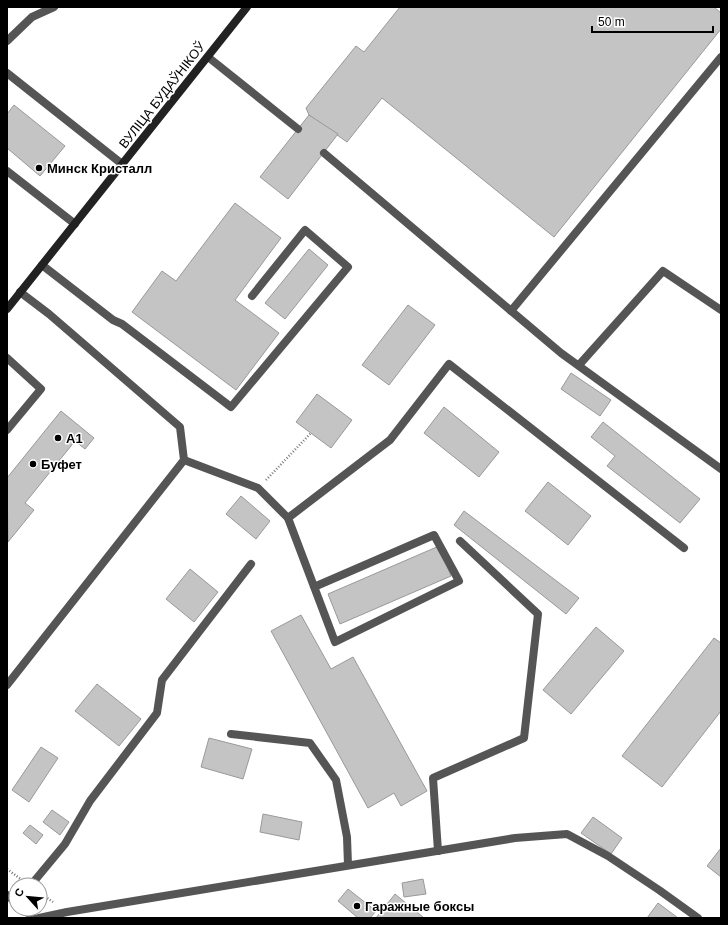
<svg xmlns="http://www.w3.org/2000/svg" width="728" height="925" font-family="Helvetica,sans-serif">
<rect width="100%" height="100%" fill="#fff"/>
<!-- building -->
<g fill="#c4c4c4" stroke="#999">
<polygon points="400,7 714,7 721,13 721,29 554,237 382,98 347,142 309,115 306,108 356,46 364,52"/>
<polygon points="14,105 65,146 40,176 7,148 7,114"/>
<polygon points="309,115 338,134 288,199 260,177"/>
<polygon points="235,203 281,238 235,300 279,333 236,390 132,312 162,271 176,281"/>
<polygon points="309,249 328,265 285,319 265,303"/>
<polygon points="408,305 435,325 389,385 362,365"/>
<polygon points="571,373 611,400 600,416 561,389"/>
<polygon points="317,394 352,420 331,448 296,422"/>
<polygon points="444,407 499,452 479,477 424,433"/>
<polygon points="61,411 94,438 85,449 75,441 25,503 34,510 8,542 7,478"/>
<polygon points="603,422 700,499 680,523 607,466 615,456 591,437"/>
<polygon points="548,482 591,516 568,545 525,511"/>
<polygon points="241,496 270,521 256,539 226,514"/>
<polygon points="464,511 579,598 566,614 454,525"/>
<polygon points="439,546 451,576 340,624 328,594"/>
<polygon points="190,569 218,592 194,622 166,599"/>
<polygon points="301,615 331,669 353,657 427,791 401,806 394,793 368,808 271,631"/>
<polygon points="596,627 624,651 571,714 543,690"/>
<polygon points="714,638 721,643 721,711 662,787 622,756"/>
<polygon points="97,684 141,719 119,746 75,711"/>
<polygon points="209,738 252,749 243,779 201,767"/>
<polygon points="41,747 58,758 29,802 12,790"/>
<polygon points="52,810 69,822 60,835 43,822"/>
<polygon points="263,814 302,822 299,840 260,832"/>
<polygon points="593,817 622,838 611,854 581,833"/>
<polygon points="30,825 43,835 36,844 23,833"/>
<polygon points="721,848 721,877 707,866"/>
<polygon points="423,879 426,894 404,897 402,883"/>
<polygon points="348,889 376,911 370,918 358,918 338,901"/>
<polygon points="395,894 424,918 376,918"/>
<polygon points="658,903 678,918 647,918"/>
</g>
<g fill="none" stroke-linecap="round" stroke-linejoin="round">
<!-- path -->
<g stroke="#777" stroke-width="2.5" stroke-dasharray="1 2" stroke-linecap="butt">
<polyline points="266,480 311,433"/>
<polyline points="7,869 22,880"/>
<polyline points="40,893 53,902"/>
</g>
<!-- lane -->
<g stroke="#555" stroke-width="8">
<polyline points="7,41 32,17 54,7"/>
<polyline points="208,57 298,129"/>
<polyline points="7,73 122,164"/>
<polyline points="324,153 561,353 721,469"/>
<polyline points="7,171 75,224"/>
<polyline points="42,265 113,320 122,324 231,407 348,267 305,230 252,296"/>
<polyline points="511,311 721,57"/>
<polyline points="7,358 41,389 7,430"/>
<polyline points="579,365 663,271 721,310"/>
<polyline points="184,460 258,488 288,518 335,642 459,581 434,535 314,587"/>
<polyline points="288,518 390,440 449,364 684,548"/>
<polyline points="7,685 184,460 180,427 49,314 20,292"/>
<polyline points="231,734 310,743 336,780 347,837 348,865"/>
<polyline points="438,851 433,778 524,738 538,614 460,541"/>
<polyline points="31,885 65,844 90,801 157,713 162,680 251,564"/>
<polyline points="7,895 16,903"/>
<polyline points="23,909 34,918"/>
<polyline points="39,918 67,912 515,838 567,834 608,856 659,890 698,918"/>
</g>
<!-- secondary -->
<polyline stroke="#222" stroke-width="8" points="7,309 247,7"/>
</g>
<!-- markers -->
<g fill="#000" stroke="#fff" stroke-width="1.5">
<circle cx="39" cy="168" r="4"/>
<circle cx="58" cy="438" r="4"/>
<circle cx="33" cy="464" r="4"/>
<circle cx="357" cy="906" r="4"/>
</g>
<g text-anchor="middle" dominant-baseline="central" stroke-width="3" stroke-linejoin="round" paint-order="stroke">
<!-- street labels -->
<g font-size="13" fill="#000" stroke="#fff">
<text transform="translate(162 95) rotate(-52)">ВУЛІЦА БУДАЎНІКОЎ</text>
</g>
<!-- poi labels -->
<g font-size="13" font-weight="bold" fill="#000" stroke="#fff" text-anchor="start">
<text x="47" y="168">Минск Кристалл</text>
<text x="66" y="438">A1</text>
<text x="41" y="464">Буфет</text>
<text x="365" y="906">Гаражные боксы</text>
</g>
</g>
<!-- border -->
<rect width="728" height="925" fill="none" stroke="#000000" stroke-width="16"/>
<!-- north arrow -->
<g transform="translate(28 897) rotate(297)"><circle r="19" fill="#ffffff" stroke="#999999"/>
<path d="M0-3L7 15L0 10L-7 15Z" fill="#000000"/>
<text y="-6" font-size="11" font-weight="bold" text-anchor="middle" fill="#000000">С</text>
</g>
<!-- scale -->
<path d="M592 26v6h121v-6" fill="none" stroke="#000000" stroke-width="2"/>
<text x="598" y="26" font-size="12" fill="#000000" stroke="#ffffff" stroke-width="3" paint-order="stroke">50 m</text>
</svg>
